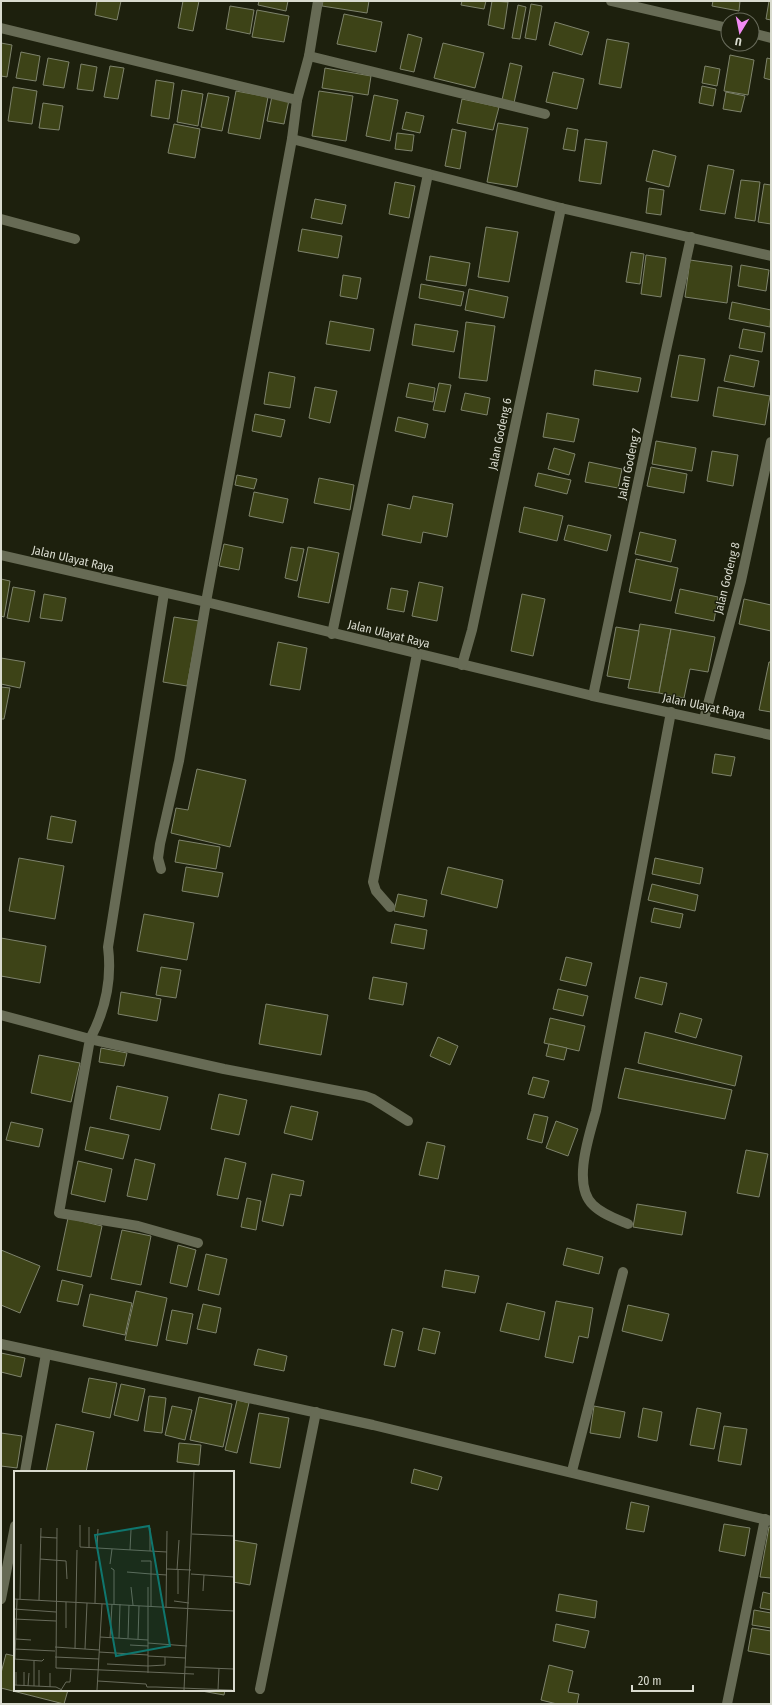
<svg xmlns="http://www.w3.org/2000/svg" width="772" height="1705" font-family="'Fira Sans Condensed',sans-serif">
<rect width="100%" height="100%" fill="#1d200d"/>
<!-- building -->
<g fill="#3d4317" stroke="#7e836c">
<polygon points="97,1 121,1 117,20 95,15"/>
<polygon points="183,1 199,1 193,31 178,28"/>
<polygon points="259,1 288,1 286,11 258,5"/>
<polygon points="323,1 369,1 367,13 322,6"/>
<polygon points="462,1 486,1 484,9 461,5"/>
<polygon points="492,1 508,2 504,29 488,25"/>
<polygon points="713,1 740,1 739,11 712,6"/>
<polygon points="769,1 771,1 771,20 766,19"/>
<polygon points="531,4 542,6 536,40 525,38"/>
<polygon points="518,5 526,7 520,39 512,38"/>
<polygon points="230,6 254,10 250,34 226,29"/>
<polygon points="257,10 289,16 284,42 252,37"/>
<polygon points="344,14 382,22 376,52 337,44"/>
<polygon points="555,22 589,32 582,55 549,45"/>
<polygon points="408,34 422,38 414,72 400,69"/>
<polygon points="607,39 629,43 621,88 599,84"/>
<polygon points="1,43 12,45 7,77 1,76"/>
<polygon points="443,43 484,53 475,88 434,78"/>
<polygon points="21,52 40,56 36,81 16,78"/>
<polygon points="730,55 754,60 748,95 724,91"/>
<polygon points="48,58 69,62 64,88 43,85"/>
<polygon points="767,58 771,59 771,80 764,78"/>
<polygon points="510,63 522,66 514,103 502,100"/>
<polygon points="81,64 97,67 93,91 77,89"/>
<polygon points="110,66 124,68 118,99 104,97"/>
<polygon points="705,66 720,69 717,86 702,83"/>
<polygon points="325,68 371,76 368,95 322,88"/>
<polygon points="553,72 584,79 577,109 546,102"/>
<polygon points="156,80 174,83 169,119 151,116"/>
<polygon points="702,86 716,89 713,106 699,103"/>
<polygon points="13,87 37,91 32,124 8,121"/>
<polygon points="182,90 203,94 198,126 177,122"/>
<polygon points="236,91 268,97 260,139 228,133"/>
<polygon points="319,91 353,96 346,141 312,136"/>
<polygon points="726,92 745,96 741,112 723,109"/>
<polygon points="208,93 229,97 222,131 201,127"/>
<polygon points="374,95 398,100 390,141 366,136"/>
<polygon points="272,96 289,100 284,124 267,121"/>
<polygon points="462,99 499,107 493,130 457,123"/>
<polygon points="43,103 63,106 59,130 39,128"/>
<polygon points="406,112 424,116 420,133 402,129"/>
<polygon points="498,123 528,128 517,187 487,182"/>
<polygon points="174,124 200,129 195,158 168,153"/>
<polygon points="567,128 578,130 575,151 563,149"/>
<polygon points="452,129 466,132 460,169 445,166"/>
<polygon points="397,133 414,135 412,151 395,149"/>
<polygon points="585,139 607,142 601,184 579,181"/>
<polygon points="653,150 676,156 669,187 646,181"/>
<polygon points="708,165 734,170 725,214 700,210"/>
<polygon points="741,180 760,182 755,221 735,218"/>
<polygon points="395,182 415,186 409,218 389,214"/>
<polygon points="764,184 771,185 771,224 758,222"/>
<polygon points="649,188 664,190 661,215 646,213"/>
<polygon points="315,199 346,205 342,224 311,218"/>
<polygon points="486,227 518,232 509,282 478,277"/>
<polygon points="302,229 342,236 338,258 298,251"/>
<polygon points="631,252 644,254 640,284 626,282"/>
<polygon points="646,255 666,258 661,297 641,294"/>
<polygon points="430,256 470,263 466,286 426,280"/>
<polygon points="690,260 732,266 727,303 685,297"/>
<polygon points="741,265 769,270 766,291 738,286"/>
<polygon points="343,275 361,278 357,299 340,296"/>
<polygon points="421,284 464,292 461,306 419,298"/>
<polygon points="469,289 508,297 504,318 465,310"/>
<polygon points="732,302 771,310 770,327 729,319"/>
<polygon points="330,321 374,329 370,351 326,344"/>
<polygon points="466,322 495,326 487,381 459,378"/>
<polygon points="415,324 458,331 454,352 412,345"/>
<polygon points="743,329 765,333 762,352 739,348"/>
<polygon points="679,355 705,359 698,401 671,397"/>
<polygon points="730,355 759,361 754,387 724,381"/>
<polygon points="595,370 641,378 638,392 593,385"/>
<polygon points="269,372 295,377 290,408 264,404"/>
<polygon points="409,383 435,388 433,402 406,397"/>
<polygon points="439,383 451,385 445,412 433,410"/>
<polygon points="315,387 337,391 330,423 309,418"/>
<polygon points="718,387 770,396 765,425 713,416"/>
<polygon points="465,393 490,398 487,415 461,410"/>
<polygon points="547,413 579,419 574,442 543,437"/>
<polygon points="255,414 285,420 281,437 252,431"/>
<polygon points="398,417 428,424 425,438 395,431"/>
<polygon points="656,441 696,448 692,471 652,464"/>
<polygon points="554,448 575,454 569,475 548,469"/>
<polygon points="712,451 738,455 733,486 707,481"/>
<polygon points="589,462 622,469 618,488 585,482"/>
<polygon points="651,467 687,474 684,493 647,486"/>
<polygon points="538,473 571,480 567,494 535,486"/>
<polygon points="237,475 257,479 254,489 235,485"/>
<polygon points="319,478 354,485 350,510 314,503"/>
<polygon points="254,492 288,499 283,523 249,516"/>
<polygon points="413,496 453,504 447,537 423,532 421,543 382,535 388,504 410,509"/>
<polygon points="524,507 563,516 557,541 519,532"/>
<polygon points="568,525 611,535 607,551 564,540"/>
<polygon points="640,532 676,540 671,562 635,554"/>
<polygon points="224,544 243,548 239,570 219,566"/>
<polygon points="291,547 304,549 297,581 285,578"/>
<polygon points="308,547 339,553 329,603 298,597"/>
<polygon points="636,559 678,568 671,601 629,592"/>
<polygon points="1,579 10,581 4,617 1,616"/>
<polygon points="419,582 443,587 437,621 412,616"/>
<polygon points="13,587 35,591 29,622 7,618"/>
<polygon points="391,588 408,591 404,612 387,609"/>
<polygon points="680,589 718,597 714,621 675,613"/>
<polygon points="44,594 66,598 62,621 40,618"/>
<polygon points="522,594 545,599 533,656 511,651"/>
<polygon points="744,599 771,605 771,631 739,624"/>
<polygon points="174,617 199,621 187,686 163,682"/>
<polygon points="640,624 671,629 659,693 628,688"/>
<polygon points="616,627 639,631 630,680 607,676"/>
<polygon points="671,629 715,637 708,672 690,669 684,698 659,693"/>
<polygon points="278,642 307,648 300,690 270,685"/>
<polygon points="1,658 25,662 20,688 1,684"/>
<polygon points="769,662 771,662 771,712 759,710"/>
<polygon points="1,687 10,688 4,719 1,719"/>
<polygon points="715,754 735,757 731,776 712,773"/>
<polygon points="197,769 246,780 230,847 171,833 176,808 188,810"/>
<polygon points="51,816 76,821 72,843 47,839"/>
<polygon points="179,840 220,847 216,869 175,862"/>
<polygon points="19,858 64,866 55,919 9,911"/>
<polygon points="655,858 703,868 700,884 652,874"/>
<polygon points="186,867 223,873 218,897 182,891"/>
<polygon points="448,867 503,880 497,908 441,894"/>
<polygon points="652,884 698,895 695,911 648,900"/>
<polygon points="398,894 427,900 424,917 394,911"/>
<polygon points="654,908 683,914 680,928 651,922"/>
<polygon points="144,914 194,923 187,960 137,951"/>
<polygon points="395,924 427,930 424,949 391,943"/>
<polygon points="1,938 46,946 40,983 1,976"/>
<polygon points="566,957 592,963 586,986 560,980"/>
<polygon points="161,967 181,970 176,998 156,995"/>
<polygon points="373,977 407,983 403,1005 369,999"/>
<polygon points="640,977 667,983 662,1005 635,998"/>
<polygon points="558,989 588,996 583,1016 553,1009"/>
<polygon points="121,992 161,999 157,1021 118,1014"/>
<polygon points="266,1004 328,1015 321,1055 259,1044"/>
<polygon points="680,1013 702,1019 696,1038 675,1032"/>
<polygon points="550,1018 585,1026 579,1051 544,1043"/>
<polygon points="645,1032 742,1056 735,1086 638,1063"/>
<polygon points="438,1037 458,1046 450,1065 430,1056"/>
<polygon points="549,1044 567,1048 564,1060 546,1056"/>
<polygon points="101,1048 127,1053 124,1066 99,1062"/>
<polygon points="39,1055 80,1063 71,1102 31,1093"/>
<polygon points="625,1068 732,1090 725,1119 618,1098"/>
<polygon points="533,1077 549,1081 544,1098 528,1094"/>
<polygon points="117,1086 168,1097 160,1130 110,1119"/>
<polygon points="219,1094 247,1100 239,1135 211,1129"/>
<polygon points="291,1106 318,1112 312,1140 284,1133"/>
<polygon points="534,1114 548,1117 542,1143 527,1139"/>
<polygon points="556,1121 578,1129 568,1156 546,1148"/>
<polygon points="11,1122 43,1129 39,1147 6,1140"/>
<polygon points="90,1127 129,1135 123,1159 85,1150"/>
<polygon points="427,1142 445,1146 438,1179 419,1175"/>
<polygon points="746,1150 768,1154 759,1197 737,1193"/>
<polygon points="225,1158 246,1163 238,1199 217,1195"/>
<polygon points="135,1159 155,1164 147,1200 127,1196"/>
<polygon points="78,1161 112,1169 105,1202 71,1194"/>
<polygon points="272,1174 304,1181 301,1196 290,1194 283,1226 262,1221"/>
<polygon points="247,1198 261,1201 256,1230 241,1227"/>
<polygon points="637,1204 686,1212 682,1235 633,1227"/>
<polygon points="68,1218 102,1226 91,1277 57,1270"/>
<polygon points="122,1230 151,1236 141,1285 111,1279"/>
<polygon points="178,1245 196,1250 187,1287 170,1283"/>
<polygon points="567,1248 603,1257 599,1274 563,1265"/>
<polygon points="1,1250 40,1266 20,1313 1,1305"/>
<polygon points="206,1254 227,1259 219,1295 198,1290"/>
<polygon points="445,1270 479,1276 475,1293 442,1287"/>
<polygon points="62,1280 83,1285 78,1305 57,1301"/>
<polygon points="136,1291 167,1298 157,1346 125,1340"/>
<polygon points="90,1294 132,1303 125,1335 83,1326"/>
<polygon points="556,1301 593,1308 588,1338 579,1336 573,1363 545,1357"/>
<polygon points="507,1303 545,1312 539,1340 500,1331"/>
<polygon points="203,1304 221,1308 216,1333 197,1329"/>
<polygon points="628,1305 669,1314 662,1341 622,1331"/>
<polygon points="172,1310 193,1314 187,1344 166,1340"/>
<polygon points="423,1328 440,1332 435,1354 418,1350"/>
<polygon points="392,1329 403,1332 395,1367 384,1365"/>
<polygon points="258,1349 287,1356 284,1371 254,1365"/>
<polygon points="1,1353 25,1358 21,1377 1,1372"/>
<polygon points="89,1378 117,1383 110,1418 82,1412"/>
<polygon points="121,1384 145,1389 138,1421 114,1415"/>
<polygon points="149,1396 166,1398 162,1433 144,1431"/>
<polygon points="199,1397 232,1404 223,1447 190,1440"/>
<polygon points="237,1400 249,1403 237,1453 225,1450"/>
<polygon points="172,1406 192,1410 185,1440 165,1435"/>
<polygon points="594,1406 625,1412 620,1438 590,1433"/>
<polygon points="643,1408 662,1412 657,1441 638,1437"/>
<polygon points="697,1408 721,1413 714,1449 690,1445"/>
<polygon points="259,1413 289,1418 280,1468 250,1463"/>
<polygon points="56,1424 94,1432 86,1472 46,1472"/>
<polygon points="724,1426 747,1429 741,1465 718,1461"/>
<polygon points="1,1433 22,1436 17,1468 1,1466"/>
<polygon points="179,1443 201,1445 199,1465 177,1462"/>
<polygon points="414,1469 442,1477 438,1490 411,1483"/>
<polygon points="631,1502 649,1506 644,1532 626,1529"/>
<polygon points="724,1524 750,1528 745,1556 719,1551"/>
<polygon points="769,1527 771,1527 771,1578 760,1577"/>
<polygon points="233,1540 257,1544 250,1585 233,1582"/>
<polygon points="763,1592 771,1594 771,1610 760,1608"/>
<polygon points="559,1594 597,1601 595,1618 556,1611"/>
<polygon points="754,1610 771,1613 771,1628 752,1625"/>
<polygon points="556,1624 589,1631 585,1648 553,1641"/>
<polygon points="752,1628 771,1631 771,1655 748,1651"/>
<polygon points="6,1654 15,1656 15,1690 68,1690 64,1704 1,1688 1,1673"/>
<polygon points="549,1665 573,1671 568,1692 579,1694 577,1704 557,1704 541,1700"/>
<polygon points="196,1690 225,1690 224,1695"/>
</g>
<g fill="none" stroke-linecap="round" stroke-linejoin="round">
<!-- service -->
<polyline stroke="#676b55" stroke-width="10" points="1,219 75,239"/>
<!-- minor -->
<g stroke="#676b55" stroke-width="10">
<polyline points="611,1 728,28"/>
<polyline points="1,28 297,100"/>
<polyline points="752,33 771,38"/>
<polyline points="309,56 545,114"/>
<polyline points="292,139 561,208 771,256"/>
<polyline points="1,555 206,602 593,696 771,735"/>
<path d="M164,593L108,947C112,979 105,1011 90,1039L224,1069L365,1096L373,1099L408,1121"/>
<polyline points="332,634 428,174"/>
<polyline points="462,665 472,630 561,208"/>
<polyline points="593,696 665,355 691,237"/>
<polyline points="704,719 741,581 771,442"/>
<polyline points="161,869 158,858 160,844 179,761 206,602 292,139 297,100 309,56 318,1"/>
<polyline points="390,907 376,891 373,882 417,654"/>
<polyline points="1,1015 90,1039 59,1213 138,1226 198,1243"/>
<path d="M628,1224C616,1219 602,1214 593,1205C572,1185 589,1136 596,1111L671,712"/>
<path d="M1,1344C125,1372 249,1397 373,1425C506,1456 638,1490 771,1521"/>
<polyline points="572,1471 623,1272"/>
<polyline points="25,1472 46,1354"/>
<polyline points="1,1599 15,1526"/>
<polyline points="260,1689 316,1412"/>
<polyline points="727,1704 765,1519"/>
</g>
</g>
<g text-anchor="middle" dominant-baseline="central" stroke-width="3" stroke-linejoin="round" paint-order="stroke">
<!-- street labels -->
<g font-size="12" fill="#d9dbcf" stroke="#1d200d">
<text transform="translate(500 434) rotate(-78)">Jalan Godeng 6</text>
<text transform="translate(629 464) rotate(-78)">Jalan Godeng 7</text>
<text transform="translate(73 559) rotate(13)">Jalan Ulayat Raya</text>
<text transform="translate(727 578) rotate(-76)">Jalan Godeng 8</text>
<text transform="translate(389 634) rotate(14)">Jalan Ulayat Raya</text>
<text transform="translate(704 706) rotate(12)">Jalan Ulayat Raya</text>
</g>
</g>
<!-- overview -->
<g transform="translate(14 1471)">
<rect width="220" height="220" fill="#1d200d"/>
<path fill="none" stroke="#686b5b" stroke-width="1" d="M66,54V76L153,81M43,57L42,197L180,203M178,63L220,65M26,66L43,67M75,77V56M83,77L84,58M116,79L117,59M136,80V57M26,88L52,90L53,108M127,90H137V103L153,104M96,93L98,78M97,97L100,99V133M153,98L177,99M163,99L165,69M113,101L137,103V135M177,103L220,106M117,116L119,134M134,116V202M189,120L190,104M164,123V99M0,128L220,140M6,128L7,73M25,129L27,57M160,130L175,132M81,132L82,90M152,136L153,60M0,138L42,141M0,148L42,150M52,157V131M86,166L134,169M96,167L98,133M105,167L106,133M114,167L115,134M2,168L17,169M124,168L125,135M134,172L173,175M116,174L134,175M41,176L85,179M0,178L41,180M61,178L63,79M71,178L73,132M85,181L134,184M134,185L172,187M41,186L85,188M0,188L28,190L30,188M1,188L3,128M20,190V215M93,193L134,195M134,195L151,194V186M171,196L220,198M2,201V214M84,210L132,213L133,216H142L218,219M0,214L42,216L48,219M10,215V201M14,215L15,202M25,215V199M36,216V202M47,219L52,211H56L57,198M83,219L88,133M170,219L180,1M204,219L205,197"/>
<path fill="#0f766e" fill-opacity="0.15" stroke="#0f766e" stroke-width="2" d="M135,55L156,175L102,185L81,64Z"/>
<rect width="220" height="220" fill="none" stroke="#d9dbcf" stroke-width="2"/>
</g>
<!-- border -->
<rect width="772" height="1705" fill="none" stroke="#d9dbcf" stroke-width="4"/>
<!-- north arrow -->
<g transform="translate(740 32) rotate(190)"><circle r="19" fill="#1d200d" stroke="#686b5b"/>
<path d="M0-3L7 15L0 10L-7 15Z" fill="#f28af3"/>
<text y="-6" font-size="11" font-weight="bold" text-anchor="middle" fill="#d9dbcf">U</text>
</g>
<!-- scale -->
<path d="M632 1685v6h61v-6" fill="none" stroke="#d9dbcf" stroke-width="2"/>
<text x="638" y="1685" font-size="12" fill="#d9dbcf" stroke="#1d200d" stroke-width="3" paint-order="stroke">20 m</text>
</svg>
